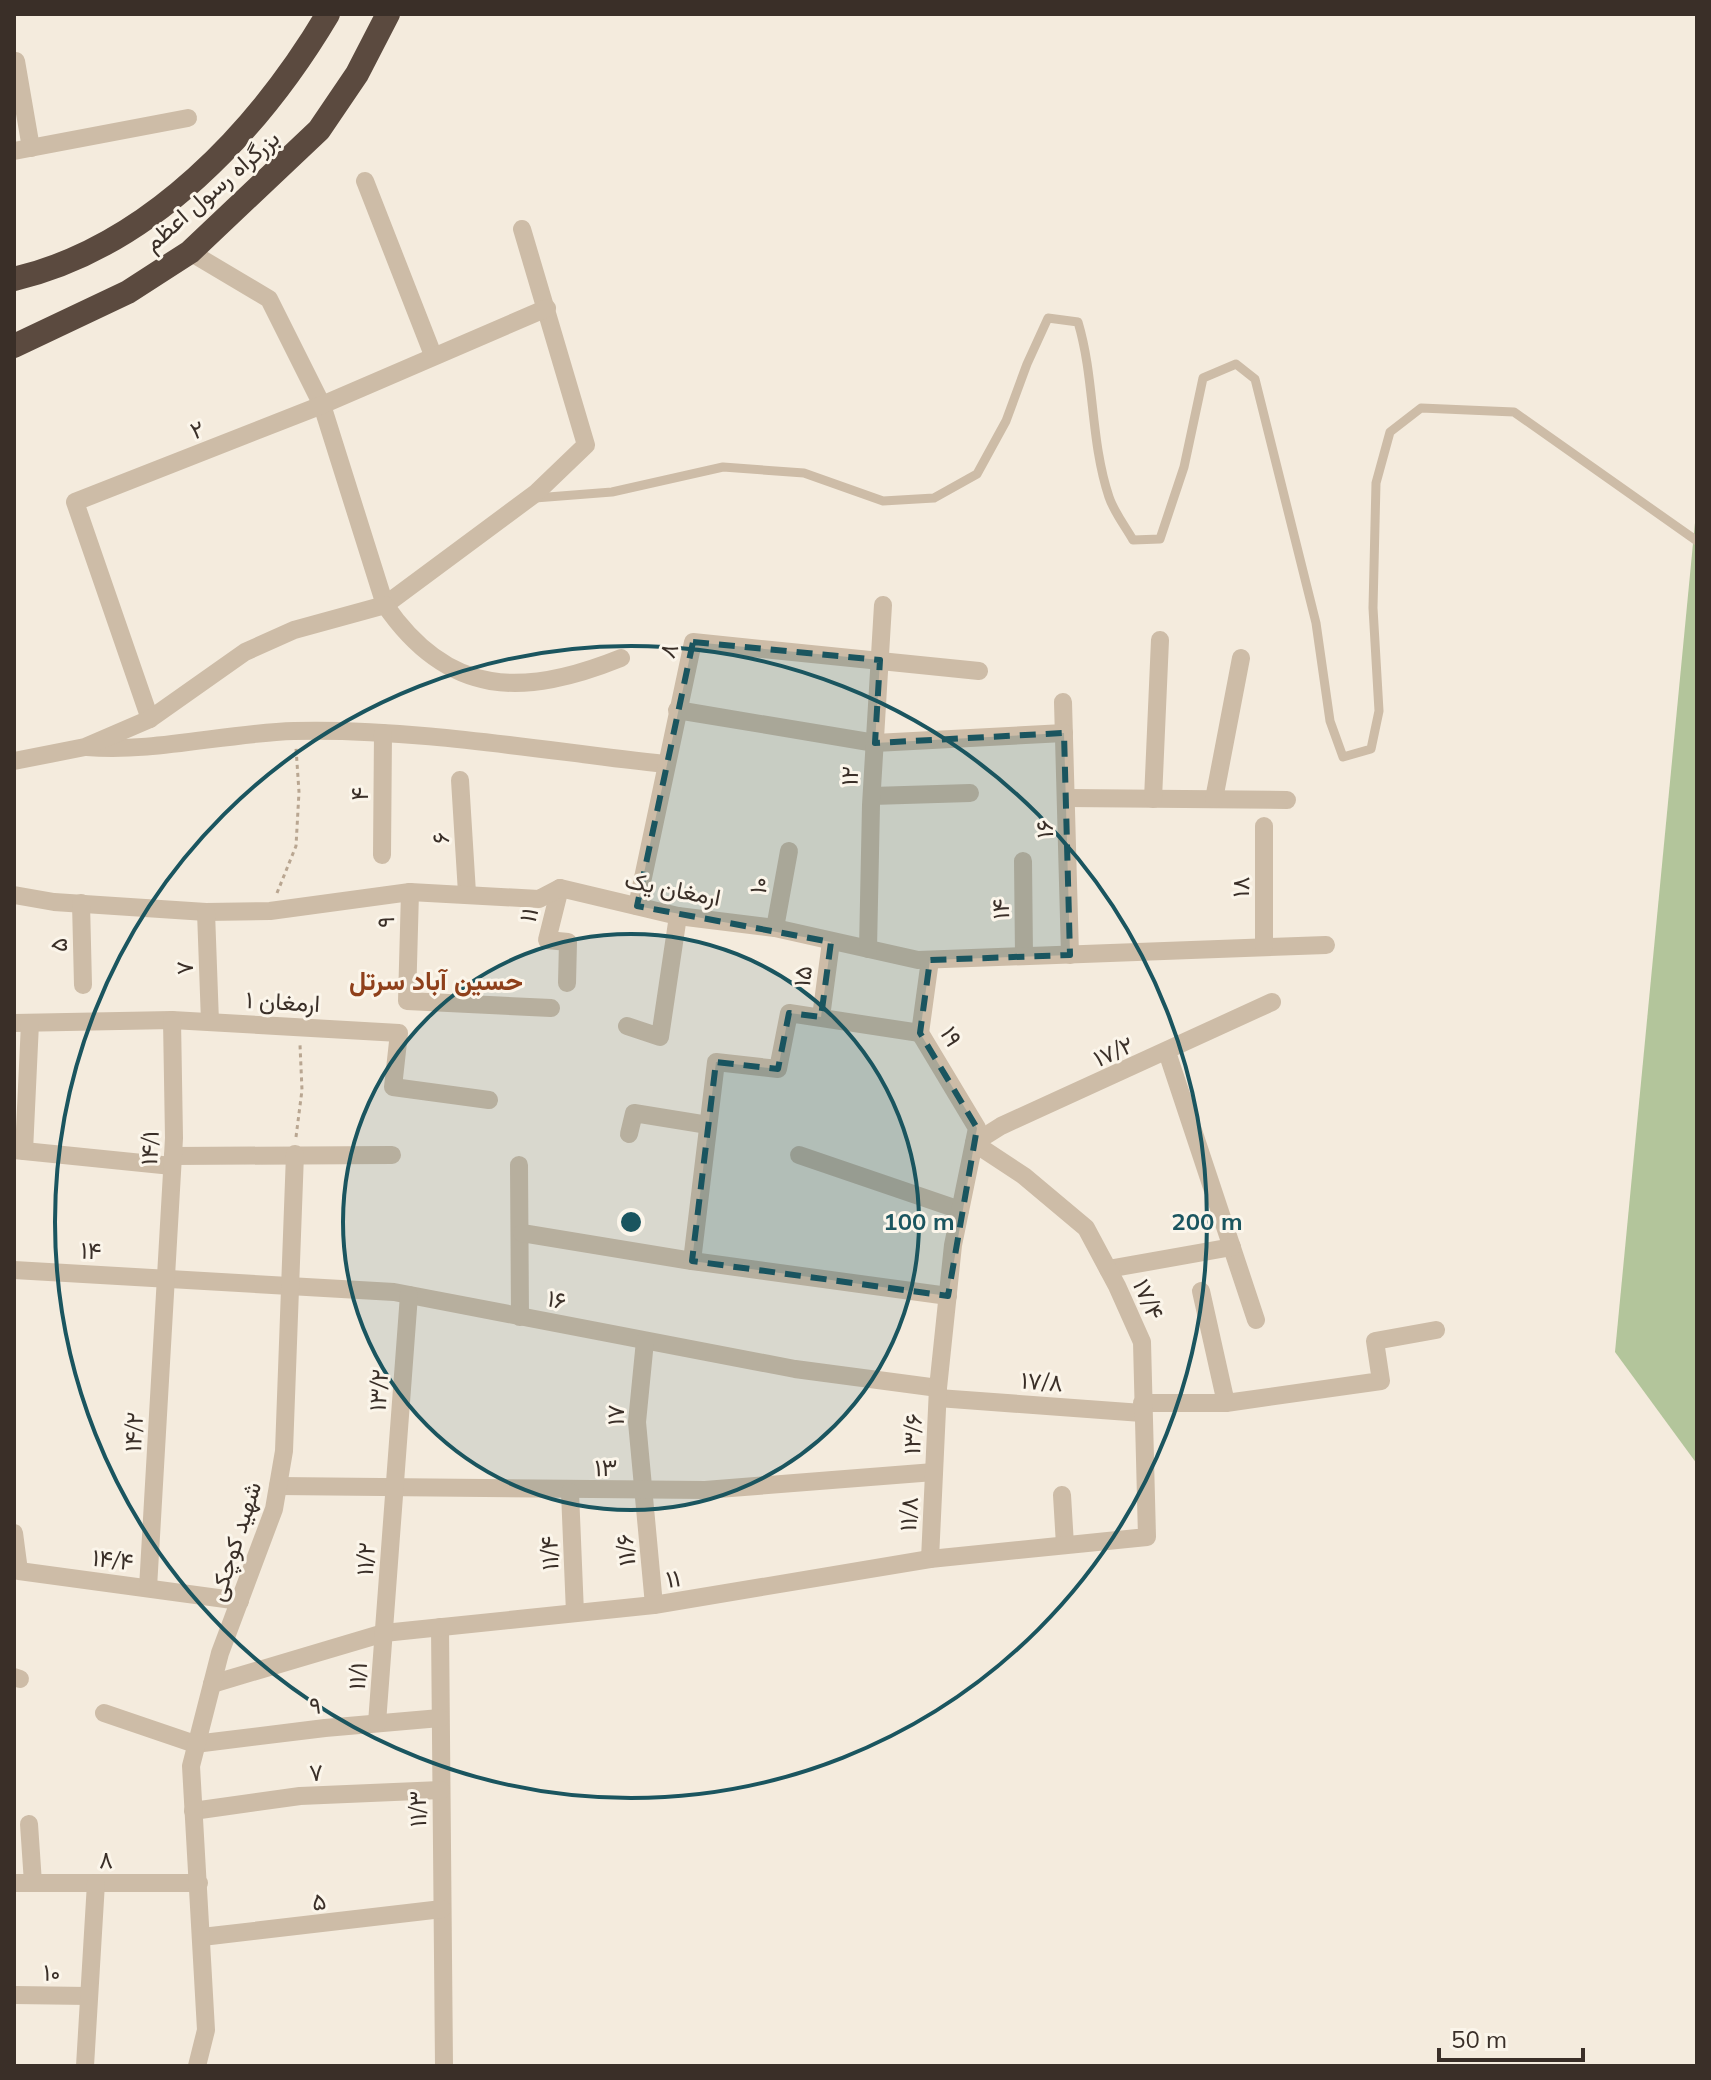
<svg xmlns="http://www.w3.org/2000/svg" width="1711" height="2080" font-family="Mulish,Vazirmatn,sans-serif">
<rect width="100%" height="100%" fill="#f4ebdd"/>
<!-- green -->
<polygon fill="#b3c59b" points="1697,502 1697,1464 1615,1352"/>
<g fill="none" stroke-linecap="round" stroke-linejoin="round">
<!-- path -->
<g stroke="#b9a691" stroke-width="3" stroke-dasharray="4 4" stroke-linecap="butt">
<polyline points="277,893 296,846 299,792 296,748"/>
<polyline points="296,1137 302,1090 300,1045"/>
</g>
<!-- lane -->
<path stroke="#cdbca7" stroke-width="9" d="M535,498L612,492L723,467L804,473L883,501L934,498L977,474L1006,421L1027,364L1048,318L1078,322C1095,379 1090,440 1109,497C1114,512 1125,526 1133,540L1160,539L1184,467L1203,378L1236,364L1255,379L1316,623L1330,721L1343,757L1371,749L1379,711L1373,608L1376,483L1390,432L1421,408L1514,412L1697,541"/>
<!-- street -->
<g stroke="#cdbca7" stroke-width="18">
<polyline points="16,61 31,148"/>
<polyline points="14,151 188,118"/>
<polyline points="365,181 433,355"/>
<polyline points="190,252 269,299 322,405 385,605 536,493 586,445 522,229"/>
<polyline points="1063,702 1070,955"/>
<polyline points="677,710 875,743 1064,733"/>
<polyline points="150,719 75,502 322,405 547,308"/>
<path d="M87,747C151,753 227,733 294,731C418,728 543,751 665,764"/>
<path d="M14,761L85,747L150,719L245,652L294,630L385,605C449,698 524,697 621,658"/>
<polyline points="460,780 467,893"/>
<polyline points="872,796 970,793"/>
<polyline points="1067,798 1287,800"/>
<polyline points="1153,799 1160,640"/>
<polyline points="1214,799 1241,658"/>
<polyline points="382,855 383,733"/>
<polyline points="1023,861 1024,956"/>
<polyline points="560,888 547,940 568,942 567,983"/>
<polyline points="410,892 407,1001 551,1008"/>
<polyline points="14,895 54,902 206,912 270,911 410,892 539,899 560,888 678,916 775,928 918,960 1326,945"/>
<polyline points="81,903 83,985"/>
<polyline points="637,906 693,642 979,671"/>
<polyline points="206,912 210,1022"/>
<polyline points="775,928 789,851"/>
<polyline points="1264,947 1264,826"/>
<polyline points="868,949 871,805 883,605"/>
<polyline points="821,1017 831,942"/>
<polyline points="14,1023 172,1020 399,1033 393,1087 489,1100"/>
<polyline points="627,1026 660,1037 678,916"/>
<polyline points="1167,1052 1256,1320"/>
<polyline points="629,1134 634,1113 708,1125"/>
<polyline points="14,1150 172,1166"/>
<polyline points="24,1151 30,1023"/>
<polyline points="799,1155 960,1210"/>
<polyline points="173,1156 392,1155"/>
<polyline points="519,1165 520,1317"/>
<polyline points="522,1233 692,1261 948,1296"/>
<polyline points="692,1261 716,1062 778,1069 789,1013 920,1033"/>
<polyline points="1108,1269 1232,1247"/>
<polyline points="14,1270 394,1292 795,1369 938,1388"/>
<polyline points="1201,1291 1226,1403"/>
<polyline points="645,1341 637,1422 654,1605"/>
<polyline points="938,1398 1142,1413"/>
<polyline points="1142,1403 1226,1403 1381,1381 1375,1341 1436,1330"/>
<polyline points="278,1486 705,1490 934,1472"/>
<polyline points="570,1492 575,1613"/>
<polyline points="1062,1495 1065,1545"/>
<polyline points="14,1533 19,1571 240,1601"/>
<polyline points="930,1559 938,1388 953,1245 977,1128 920,1033 930,960"/>
<polyline points="148,1588 174,1138 172,1020"/>
<polyline points="440,1627 444,2066"/>
<polyline points="14,1677 20,1679"/>
<polyline points="212,1684 384,1633 654,1605 930,1559 1147,1537 1142,1342 1117,1286 1086,1228 1024,1176 974,1143 1001,1126 1272,1002"/>
<polyline points="104,1713 195,1744 325,1728 440,1718"/>
<polyline points="377,1723 409,1295"/>
<polyline points="193,1811 300,1796 441,1790"/>
<polyline points="29,1824 33,1883"/>
<polyline points="14,1883 199,1883"/>
<polyline points="202,1937 442,1909"/>
<polyline points="14,1995 89,1996"/>
<polyline points="85,2066 96,1883"/>
<polyline points="197,2066 206,2030 191,1766 220,1653 274,1509 284,1451 295,1154"/>
</g>
<!-- highway -->
<g stroke="#5b4a3f" stroke-width="24">
<path d="M14,279C150,247 259,130 328,14"/>
<polyline points="14,346 128,292 190,252 319,130 357,74 388,14"/>
</g>
</g>
<!-- marked area -->
<path fill="#1a555f" fill-opacity="0.2" stroke="#1a555f" stroke-width="6" stroke-dasharray="16 10" stroke-linejoin="round" d="M693,642L880,660L875,743L1064,733L1070,955L930,960L920,1033L977,1128L948,1296L692,1261L716,1062L778,1069L789,1013L821,1017L831,942L637,906Z"/>
<!-- distance rings -->
<circle cx="631" cy="1222" r="288" fill="#1a555f" fill-opacity=".12"/>
<g fill="none" stroke="#1a555f" stroke-width="4">
<circle cx="631" cy="1222" r="288"/>
<circle cx="631" cy="1222" r="576"/>
</g>
<g text-anchor="middle" dominant-baseline="central" stroke-width="6" stroke-linejoin="round" paint-order="stroke">
<!-- street labels -->
<g font-size="24" fill="#3a2f28" stroke="#fbf5ea">
<text transform="translate(211 190) rotate(-41)">بزرگراه رسول اعظم</text>
<text transform="translate(197 429) rotate(-21)">۲</text>
<text transform="translate(668 650) rotate(-69)">۸</text>
<text transform="translate(849 776) rotate(-87)">۱۲</text>
<text transform="translate(359 794) rotate(-90)">۴</text>
<text transform="translate(1044 829) rotate(-92)">۱۶</text>
<text transform="translate(440 838) rotate(-93)">۶</text>
<text transform="translate(758 885) rotate(-80)">۱۰</text>
<text transform="translate(1240 887) rotate(-90)">۱۸</text>
<text transform="translate(673 888) rotate(11)">ارمغان یک</text>
<text transform="translate(1000 909) rotate(-91)">۱۴</text>
<text transform="translate(528 915) rotate(-75)">۱۱</text>
<text transform="translate(385 922) rotate(-89)">۹</text>
<text transform="translate(58 945) rotate(-92)">۵</text>
<text transform="translate(184 968) rotate(-92)">۷</text>
<text transform="translate(802 976) rotate(-83)">۱۵</text>
<text transform="translate(283 1001) rotate(3)">ارمغان ۱</text>
<text transform="translate(952 1036) rotate(59)">۱۹</text>
<text transform="translate(1113 1051) rotate(-24)">۱۷/۲</text>
<text transform="translate(149 1148) rotate(-87)">۱۴/۱</text>
<text transform="translate(91 1250) rotate(3)">۱۴</text>
<text transform="translate(557 1299) rotate(11)">۱۶</text>
<text transform="translate(1149 1299) rotate(66)">۱۷/۴</text>
<text transform="translate(1042 1381) rotate(4)">۱۷/۸</text>
<text transform="translate(378 1390) rotate(-86)">۱۳/۲</text>
<text transform="translate(615 1415) rotate(-88)">۱۷</text>
<text transform="translate(133 1432) rotate(-87)">۱۴/۲</text>
<text transform="translate(912 1434) rotate(-87)">۱۳/۶</text>
<text transform="translate(606 1467) rotate(-1)">۱۳</text>
<text transform="translate(908 1514) rotate(-87)">۱۱/۸</text>
<text transform="translate(234 1541) rotate(-72)">شهید کوچکی</text>
<text transform="translate(625 1550) rotate(-95)">۱۱/۶</text>
<text transform="translate(549 1553) rotate(-92)">۱۱/۴</text>
<text transform="translate(113 1559) rotate(7)">۱۴/۴</text>
<text transform="translate(365 1559) rotate(-86)">۱۱/۲</text>
<text transform="translate(673 1578) rotate(-9)">۱۱</text>
<text transform="translate(357 1676) rotate(-85)">۱۱/۱</text>
<text transform="translate(315 1705) rotate(-6)">۹</text>
<text transform="translate(316 1772) rotate(-3)">۷</text>
<text transform="translate(417 1809) rotate(-91)">۱۱/۳</text>
<text x="106" y="1859">۸</text>
<text transform="translate(319 1901) rotate(-7)">۵</text>
<text transform="translate(52 1972) rotate(1)">۱۰</text>
</g>
<!-- neighbourhood labels -->
<g font-size="26" font-weight="bold" fill="#8f401b" stroke="#fbf5ea">
<text x="436" y="980">حسین آباد سرتل</text>
</g>
</g>
<circle cx="631" cy="1222" r="12" fill="#1a555f" stroke="#fbf5ea" stroke-width="4"/>
<g font-size="24" text-anchor="middle" font-weight="bold" fill="#1a555f" stroke="#fbf5ea" stroke-width="6" stroke-linejoin="round" paint-order="stroke">
<text x="919" y="1230">100 m</text>
<text x="1207" y="1230">200 m</text>
</g>
<!-- border -->
<rect width="1711" height="2080" fill="none" stroke="#3a2f28" stroke-width="32"/>
<!-- scale -->
<path d="M1439 2048v12h144v-12" fill="none" stroke="#3a2f28" stroke-width="4"/>
<text x="1451" y="2048" font-size="24" fill="#3a2f28" stroke="#fbf5ea" stroke-width="6" paint-order="stroke">50 m</text>
</svg>
